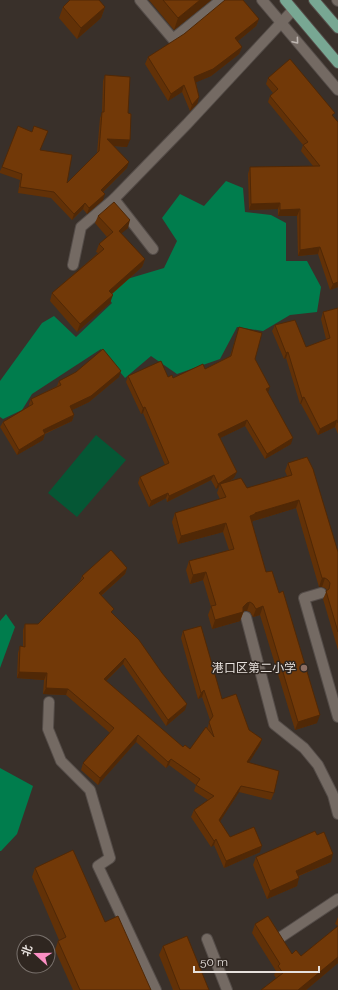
<svg xmlns="http://www.w3.org/2000/svg" width="338" height="990" font-family="Raleway,'Noto Sans SC',sans-serif">
<rect width="100%" height="100%" fill="#39302a"/>
<!-- green -->
<polygon fill="#055735" points="96,435 126,460 77,517 48,493"/>
<!-- forest -->
<g fill="#007d4d">
<polygon points="226,181 243,188 245,212 271,215 286,223 286,261 307,261 321,287 317,312 290,315 263,331 237,327 220,359 177,374 151,356 125,378 101,349 32,394 22,410 3,419 0,417 0,381 42,323 54,316 76,337 112,303 102,290 107,285 164,268 177,241 162,218 180,194 204,206"/>
<polygon points="6,614 15,627 0,668 0,621"/>
<polygon points="0,768 33,786 17,834 1,851 0,851"/>
</g>
<g fill="none" stroke-linecap="round" stroke-linejoin="round">
<!-- minor casing -->
<g stroke="#544c48" stroke-width="12">
<g id="minor">
<polyline points="140,0 173,39 221,0"/>
<polyline points="262,0 338,90"/>
<polyline points="337,0 338,1"/>
<polyline points="114,199 153,249"/>
<polyline points="73,265 81,227 114,199 187,124 293,10"/>
<polyline points="321,593 304,598 338,717"/>
<polyline points="246,617 274,724 304,748 318,765 333,795 338,814"/>
<polyline points="49,702 48,729 61,761 90,790 110,858 98,866 156,990"/>
<polyline points="281,937 338,899"/>
<polyline points="207,939 227,990"/>
</g>
</g>
<!-- major casing -->
<g stroke="#544c48" stroke-width="12">
<g id="major">
<polyline points="285,0 338,63"/>
<polyline points="314,0 338,28"/>
</g>
</g>
<!-- minor -->
<use href="#minor" stroke="#746a63" stroke-width="10"/>
<!-- major -->
<use href="#major" stroke="#78a793" stroke-width="10"/>
</g>
<!-- wall -->
<g fill="#623107">
<polygon points="149,0 211,0 174,30"/>
<polygon points="63,7 105,7 101,18 77,39 59,18"/>
<polygon points="259,19 256,26 238,41 242,47 239,54 211,76 196,82 199,97 197,104 190,111 182,92 168,101 145,64 148,57"/>
<polygon points="105,75 128,113 127,147 113,146 127,168 103,192 103,200 87,214 83,209 72,220 51,198 18,193 20,180 0,173 0,171 2,167 40,150 67,183 97,153 100,118 102,113 103,81"/>
<polygon points="268,78 333,116 338,287 330,290 318,254 298,256 297,216 278,216 278,209 249,210 248,174 250,167 313,166 301,151 303,145 268,102 270,96 273,93 266,84"/>
<polygon points="98,216 128,228 121,233 145,259 142,267 112,294 110,303 77,332 50,301 52,293 98,253 96,252 99,244 107,237 95,223"/>
<polygon points="338,308 338,434 335,427 318,435 301,404 300,404 286,358 284,359 272,331 275,325 306,347 326,339 321,319 323,312"/>
<polygon points="239,327 255,359 268,393 291,444 265,459 245,426 220,438 234,478 228,482 247,488 287,476 285,471 288,463 338,552 338,650 323,599 327,590 325,588 322,587 319,587 296,508 253,521 252,523 266,572 317,723 295,730 260,615 253,617 250,612 247,611 244,611 240,621 212,629 208,615 211,607 203,580 190,584 186,570 189,561 229,550 223,532 178,544 172,522 175,513 220,499 217,493 219,487 216,489 211,480 167,502 166,498 149,507 138,483 140,477 165,465 143,413 141,414 126,382 128,376 168,377 173,378 205,369 230,356"/>
<polygon points="119,377 89,402 72,410 74,415 72,421 45,434 43,440 17,455 0,427 3,422 29,406 29,404 31,399 57,386 59,381"/>
<polygon points="127,568 125,574 101,596 112,613 185,710 166,726 123,664 106,681 183,747 190,749 207,729 210,720 202,697 198,699 181,638 183,631 222,699 249,730 262,739 260,745 248,763 274,793 271,800 239,792 220,821 230,837 260,852 224,868 214,845 211,847 191,817 194,810 208,800 194,791 196,785 169,765 166,768 136,742 98,785 81,770 83,763 110,733 66,695 43,694 44,680 17,678 18,653 20,646 23,647 23,630 25,624 38,624 80,581 82,576"/>
<polygon points="256,857 331,862 299,876 297,886 267,899 253,865"/>
<polygon points="35,868 105,922 151,990 73,990 55,950 58,941 59,940 32,877"/>
<polygon points="338,917 338,963 306,990 261,990 276,978 274,975 276,971 252,933 255,924 292,954 301,956 338,926 335,924"/>
<polygon points="163,946 209,990 173,990 159,955"/>
</g>
<!-- shaded-wall -->
<g fill="#502806">
<polygon points="200,0 211,0 174,30 178,18"/>
<polygon points="105,7 101,18 77,39 81,28"/>
<polygon points="259,19 256,26 233,45 235,38"/>
<polygon points="242,47 239,54 211,76 192,84 194,77"/>
<polygon points="184,85 182,92 168,101 171,94"/>
<polygon points="199,97 197,104 190,111 192,105"/>
<polygon points="107,139 130,140 127,147 104,145"/>
<polygon points="129,162 127,168 99,196 101,190"/>
<polygon points="105,194 103,200 87,214 89,208"/>
<polygon points="85,203 83,209 72,220 74,214"/>
<polygon points="280,203 278,209 249,210 251,204"/>
<polygon points="300,209 297,216 278,216 280,210"/>
<polygon points="130,220 128,228 116,238 119,231"/>
<polygon points="320,247 318,254 298,256 300,250"/>
<polygon points="145,259 142,267 106,299 109,291"/>
<polygon points="338,282 338,287 330,290 333,284"/>
<polygon points="113,295 110,303 77,332 80,324"/>
<polygon points="288,352 286,358 284,359 286,353"/>
<polygon points="121,371 119,377 89,402 68,412 70,406"/>
<polygon points="270,387 268,393 266,389"/>
<polygon points="304,397 301,404 300,404 302,398"/>
<polygon points="145,407 143,413 141,414 143,408"/>
<polygon points="74,415 72,421 41,435 43,430"/>
<polygon points="247,420 245,426 216,440 218,434"/>
<polygon points="337,420 335,427 318,435 320,429"/>
<polygon points="45,434 43,440 17,455 19,450"/>
<polygon points="293,438 291,444 265,459 267,454"/>
<polygon points="237,472 234,478 221,486 220,484 219,487 216,489 218,484"/>
<polygon points="214,475 211,480 167,502 169,496"/>
<polygon points="168,493 166,498 149,507 151,501"/>
<polygon points="299,500 296,508 253,521 252,522 247,524 250,516 255,513"/>
<polygon points="226,523 223,532 178,544 181,536"/>
<polygon points="127,568 125,574 96,600 99,593"/>
<polygon points="206,572 203,580 190,584 193,575"/>
<polygon points="322,578 325,578 322,587 319,587"/>
<polygon points="250,602 247,611 244,611 242,613 243,612 240,621 212,629 215,620 243,607 247,603"/>
<polygon points="263,606 260,615 253,617 256,609"/>
<polygon points="125,658 123,664 102,685 104,679"/>
<polygon points="19,672 47,673 44,680 17,678"/>
<polygon points="46,688 68,689 66,695 43,694"/>
<polygon points="204,690 202,697 198,699 201,693"/>
<polygon points="187,704 185,710 166,726 168,720"/>
<polygon points="320,715 317,723 295,730 298,722"/>
<polygon points="138,735 136,742 98,785 100,778"/>
<polygon points="262,739 260,745 245,769 247,762"/>
<polygon points="171,759 169,765 166,768 168,762"/>
<polygon points="241,786 239,792 217,826 219,820"/>
<polygon points="216,839 214,845 211,847 214,841"/>
<polygon points="262,846 260,852 224,868 226,861"/>
<polygon points="333,854 331,862 293,878 296,871"/>
<polygon points="299,878 297,886 267,899 270,891"/>
<polygon points="338,957 338,963 306,990 298,990"/>
</g>
<!-- building -->
<g fill="#723908" stroke="#502806">
<polygon points="70,0 99,0 105,7 81,28 63,7"/>
<polygon points="163,0 200,0 178,18"/>
<polygon points="225,0 243,0 259,19 235,38 242,47 213,69 194,77 199,97 192,105 184,85 171,94 148,57 184,34"/>
<polygon points="290,59 335,113 332,115 338,122 338,282 333,284 320,247 300,250 300,209 280,210 280,203 251,204 250,167 320,166 303,145 308,142 270,96 278,89 268,78"/>
<polygon points="105,75 130,77 128,113 131,114 130,140 107,139 129,162 101,190 105,194 89,208 85,203 74,214 54,192 20,187 22,174 2,167 18,126 32,132 34,126 48,131 40,150 72,155 67,183 99,151 102,112 104,112"/>
<polygon points="114,202 130,220 119,231 145,259 109,291 113,295 80,324 52,293 104,249 99,244 113,232 98,216"/>
<polygon points="338,308 338,423 337,420 320,429 304,397 302,398 288,352 286,353 275,325 295,320 306,347 330,338 323,312"/>
<polygon points="239,327 262,333 255,359 270,387 266,389 293,438 267,454 247,420 218,434 237,472 218,484 214,475 169,496 168,493 151,501 140,477 169,463 145,407 143,408 128,376 161,361 168,377 172,375 173,378 203,364 205,369 231,356"/>
<polygon points="103,349 121,371 91,396 70,406 74,415 43,430 45,434 19,450 3,422 33,404 31,399 61,385 59,381 76,372"/>
<polygon points="307,457 313,469 338,552 338,632 326,591 329,589 330,583 328,580 325,578 322,578 299,500 255,513 255,514 250,516 266,572 272,571 279,593 283,591 320,715 298,722 263,606 256,609 253,604 250,602 247,603 243,607 243,612 215,620 211,606 216,605 206,572 193,575 189,561 234,549 226,523 181,536 175,513 226,497 220,484 241,478 247,488 292,475 288,463"/>
<polygon points="111,550 127,568 99,593 114,609 111,612 139,640 162,673 187,704 168,720 125,658 104,679 183,747 185,745 190,749 206,727 214,737 209,722 213,716 204,690 201,693 183,631 201,626 222,699 236,694 249,730 262,739 247,762 279,771 274,793 241,786 219,820 230,837 254,827 262,846 226,861 216,839 214,841 194,810 214,796 196,785 200,779 171,759 168,762 138,735 100,778 83,763 114,728 68,689 46,688 47,673 19,672 20,646 25,647 25,624 38,624 84,578 82,576"/>
<polygon points="315,831 317,835 324,832 333,854 296,871 299,878 270,891 256,857"/>
<polygon points="73,850 105,922 118,916 151,990 80,990 58,941 66,937 35,868"/>
<polygon points="268,916 292,954 296,950 301,956 338,926 338,957 298,990 261,990 283,973 278,966 280,964 255,924"/>
<polygon points="187,936 209,990 180,990 163,946"/>
</g>
<!-- one-way arrows -->
<defs><path id="oneway-chevron" d="M-2-3.5L2.5 0L-2 3.5" fill="none" stroke-width="1.6" stroke-linecap="round" stroke-linejoin="round"/></defs>
<use stroke="#bfb7b2" href="#oneway-chevron" transform="translate(296 41) rotate(50)"/>
<!-- markers -->
<circle fill="#8d6e63" stroke="#2f2620" stroke-width="1.5" cx="304" cy="668" r="4"/>
<g text-anchor="middle" dominant-baseline="central" stroke-width="3" stroke-linejoin="round" paint-order="stroke">
<!-- poi labels -->
<g font-size="12" fill="#e7e1dd" stroke="#2f2620" text-anchor="end">
<text x="296" y="668">港口区第二小学</text>
</g>
</g>
<!-- north arrow -->
<g transform="translate(36 954) rotate(291)"><circle r="19" fill="#2f2620" stroke="#79716c"/>
<path d="M0-3L7 15L0 10L-7 15Z" fill="#fb8fc4"/>
<text y="-6" font-size="11" font-weight="bold" text-anchor="middle" fill="#e7e1dd">北</text>
</g>
<!-- scale -->
<path d="M194 966v6h125v-6" fill="none" stroke="#e7e1dd" stroke-width="2"/>
<text x="200" y="966" font-size="12" fill="#e7e1dd" stroke="#2f2620" stroke-width="3" paint-order="stroke">50 m</text>
</svg>
